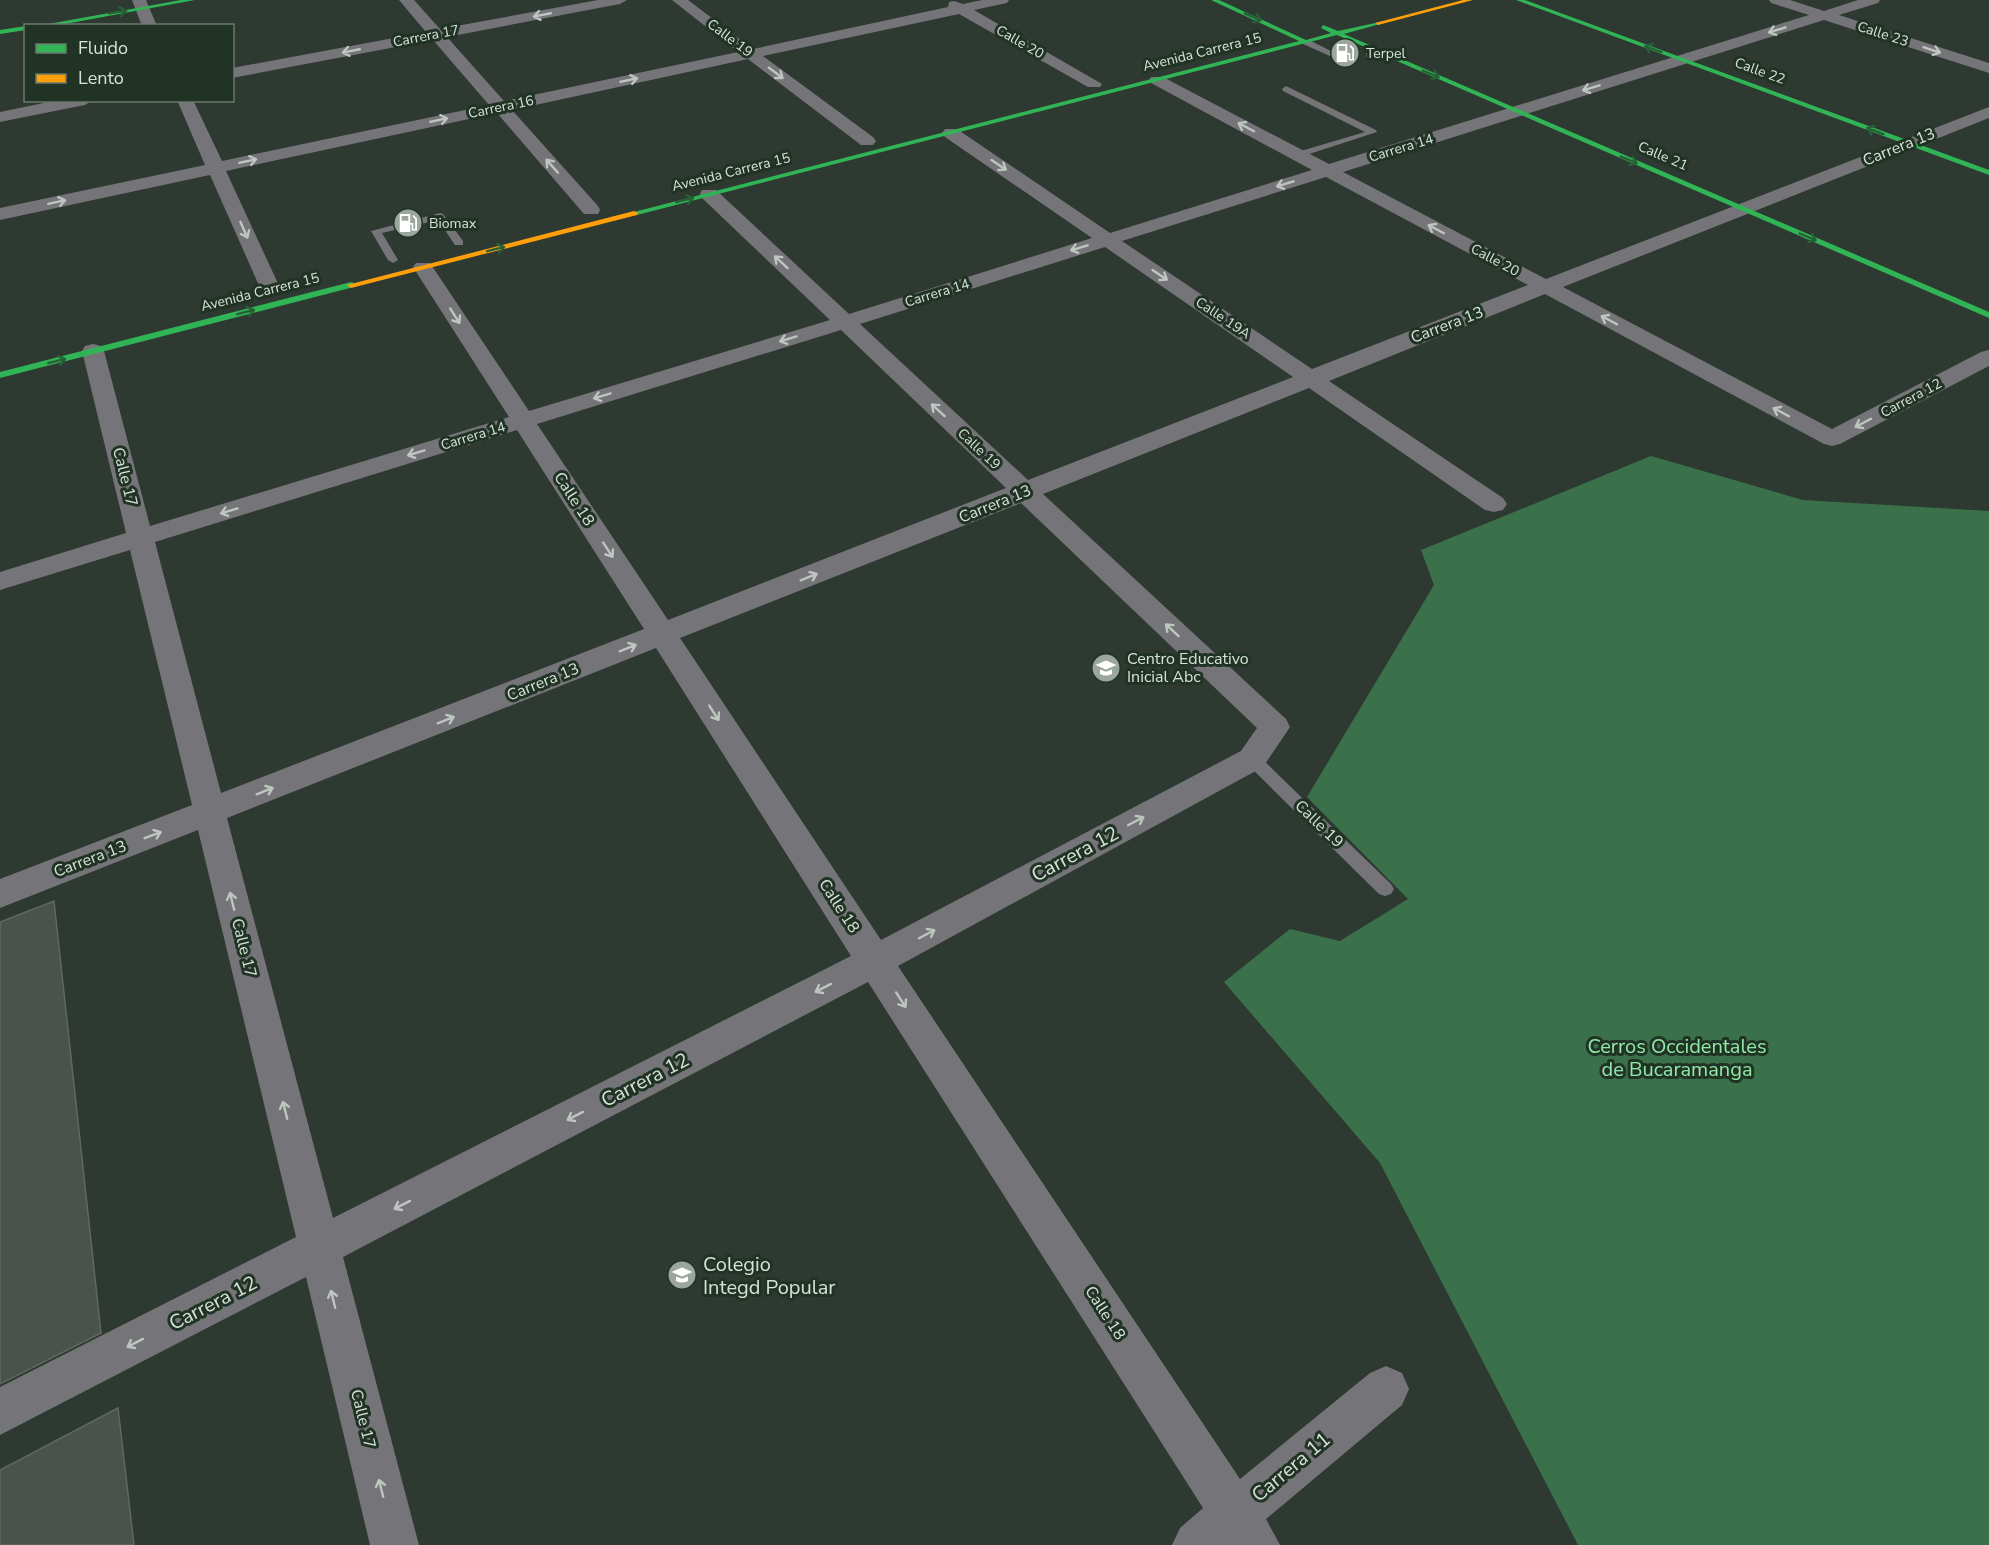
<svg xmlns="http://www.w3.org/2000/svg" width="1989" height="1545" font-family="'Nunito Sans',sans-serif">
<rect width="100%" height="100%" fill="#2e3931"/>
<!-- forest -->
<polygon fill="#3a714a" points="1651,456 1803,500 1989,511 1989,1545 1578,1545 1380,1163 1224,982 1290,929 1340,941 1408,899 1307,797 1434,585 1421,550"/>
<!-- building -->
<g fill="#49534b" stroke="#606861" stroke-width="1.5">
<polygon points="54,901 101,1333 0,1384 0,922"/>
<polygon points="118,1408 134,1545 0,1545 0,1470"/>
</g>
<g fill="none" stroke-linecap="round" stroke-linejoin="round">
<!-- lane -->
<g fill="#757478" fill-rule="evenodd">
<polygon points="1303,40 1309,40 1337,54 1330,56 1303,44"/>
<polygon points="1366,53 1392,55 1396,57 1392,59 1369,57 1366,57"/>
<polygon points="1286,86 1376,130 1377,132 1300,157 1294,157 1294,153 1365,132 1283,91 1282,89"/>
<polygon points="440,213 443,214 463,241 463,245 455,245 438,220 382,233 398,260 393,263 388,260 371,231"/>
<polygon points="1252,753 1258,755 1391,884 1394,889 1391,894 1385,896 1379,894 1246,763 1244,759 1246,755"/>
</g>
<!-- street -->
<g fill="#757478" fill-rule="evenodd">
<polygon points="132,0 146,0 157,26 142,26"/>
<polygon points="399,0 414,0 440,29 598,0 627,0 620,4 447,37 504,101 738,52 672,0 688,0 753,49 948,7 949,2 954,1 963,4 982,0 1009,0 1007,3 974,10 1102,84 1100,87 1088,87 959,14 763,56 873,137 876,141 873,145 861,145 748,59 512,110 598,206 600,210 598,214 584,214 497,113 226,171 281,290 278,294 271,296 264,294 261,290 210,175 0,220 0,208 205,165 177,100 193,100 222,161 489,105 433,40 232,78 232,68 426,32"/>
<path d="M1769,0H1790L1824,11L1858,0H1880L1878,3L1839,15L1989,63V73L1824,20L1343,172L1546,279L1989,107V118L1563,287L1832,429L1981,352L1989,350V366L1840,444L1832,446L1824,444L1545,294L1329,381L1503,498L1507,504L1503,510L1494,512L1485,510L1309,388L1043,494L1286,719L1290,727L1263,767L898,966L1240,1479L1370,1373L1386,1366L1402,1373L1409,1389L1402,1405L1266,1519L1280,1545H1172L1180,1528L1203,1508L868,982L343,1257L419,1545H370L306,1277L0,1435V1387L296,1237L198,830L0,908V879L192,805L130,550L0,590V572L126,533L82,351L85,346L93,344L101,346L104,351L150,526L509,417L413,267L416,263H430L529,411L830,320L702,198L700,194L702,190H716L849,314L1092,238L945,137L942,133L945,129H957L1110,233L1312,170L1151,83L1149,80L1151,77H1163L1329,164L1809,15L1771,3ZM1326,177L1528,285L1312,369L1122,241ZM1105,247L1293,377L1028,480L860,324ZM841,330L1006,488L668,620L537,424ZM517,430L644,629L221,793L155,542ZM1021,503L1257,728L1241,751L881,940L680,638ZM656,648L851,956L333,1218L227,818Z"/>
<polygon points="58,100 93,100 85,105 0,122 0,112"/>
</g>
<!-- fast -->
<g fill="#30b455" fill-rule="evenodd">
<polygon points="181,0 195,0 54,26 37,26"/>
<polygon points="1211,0 1219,0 1306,40 1331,33 1321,28 1323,25 1338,31 1380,22 1380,24 1344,34 1989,312 1989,318 1337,35 637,215 630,213 1299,41"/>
<polygon points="1516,0 1525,0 1989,170 1989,175"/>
<polygon points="26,26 26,30 0,34 0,30"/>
<polygon points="351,282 354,283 354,287 0,378 0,372"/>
</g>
<!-- slow -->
<g fill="#ff9f0a" fill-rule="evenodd">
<polygon points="1463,0 1473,0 1378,25 1375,23"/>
<polygon points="634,211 638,213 637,215 351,288 347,285"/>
</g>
</g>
<!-- one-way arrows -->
<defs><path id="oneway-shaft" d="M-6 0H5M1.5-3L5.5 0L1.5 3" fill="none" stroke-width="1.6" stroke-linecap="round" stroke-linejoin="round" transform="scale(1.5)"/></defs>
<g stroke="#266035">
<use href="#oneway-shaft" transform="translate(118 12) rotate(-9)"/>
<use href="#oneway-shaft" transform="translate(1253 17) rotate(24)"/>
<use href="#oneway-shaft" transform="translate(1653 49) rotate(-160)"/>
<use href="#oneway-shaft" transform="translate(1431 74) rotate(23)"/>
<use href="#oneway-shaft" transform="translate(1875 131) rotate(-160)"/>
<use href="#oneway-shaft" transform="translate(1629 160) rotate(23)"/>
<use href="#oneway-shaft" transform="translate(685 200) rotate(-14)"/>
<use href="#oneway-shaft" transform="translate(1808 237) rotate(23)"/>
<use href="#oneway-shaft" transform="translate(496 249) rotate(-14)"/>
<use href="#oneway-shaft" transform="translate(246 312) rotate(-14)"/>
<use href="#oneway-shaft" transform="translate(57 361) rotate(-14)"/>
</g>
<g stroke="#bec6c0">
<use href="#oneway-shaft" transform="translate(542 15) rotate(169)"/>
<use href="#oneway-shaft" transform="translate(1777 30) rotate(163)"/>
<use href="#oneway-shaft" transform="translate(1932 50) rotate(18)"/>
<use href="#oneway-shaft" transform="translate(351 51) rotate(169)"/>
<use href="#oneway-shaft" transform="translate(776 73) rotate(37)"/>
<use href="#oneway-shaft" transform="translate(629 80) rotate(-12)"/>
<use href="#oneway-shaft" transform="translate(1591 88) rotate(163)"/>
<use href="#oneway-shaft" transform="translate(439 120) rotate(-12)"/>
<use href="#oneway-shaft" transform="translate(1246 127) rotate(-152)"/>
<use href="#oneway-shaft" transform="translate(248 161) rotate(-12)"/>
<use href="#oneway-shaft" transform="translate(999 165) rotate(34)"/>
<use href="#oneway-shaft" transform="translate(552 166) rotate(-131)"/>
<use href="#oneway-shaft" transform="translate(1285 184) rotate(163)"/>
<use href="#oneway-shaft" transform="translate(57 202) rotate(-12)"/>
<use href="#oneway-shaft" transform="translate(1436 229) rotate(-152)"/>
<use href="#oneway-shaft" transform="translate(244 230) rotate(66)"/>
<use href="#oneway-shaft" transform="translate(1079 248) rotate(163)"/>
<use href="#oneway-shaft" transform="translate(781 262) rotate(-137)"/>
<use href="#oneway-shaft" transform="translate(1160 275) rotate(34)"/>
<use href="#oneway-shaft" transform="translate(455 316) rotate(57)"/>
<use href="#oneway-shaft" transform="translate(1609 320) rotate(-152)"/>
<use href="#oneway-shaft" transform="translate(788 339) rotate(163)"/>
<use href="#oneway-shaft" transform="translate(602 396) rotate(163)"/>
<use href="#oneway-shaft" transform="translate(938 410) rotate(-137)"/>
<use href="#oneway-shaft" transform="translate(1781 412) rotate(-152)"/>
<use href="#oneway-shaft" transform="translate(1863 423) rotate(152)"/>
<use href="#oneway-shaft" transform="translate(416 453) rotate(163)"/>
<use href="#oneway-shaft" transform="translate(229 511) rotate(163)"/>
<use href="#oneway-shaft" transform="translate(608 550) rotate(57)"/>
<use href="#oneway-shaft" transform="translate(809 577) rotate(-22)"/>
<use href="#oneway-shaft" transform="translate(1172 630) rotate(-137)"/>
<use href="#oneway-shaft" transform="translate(628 648) rotate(-22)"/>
<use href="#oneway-shaft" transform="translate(714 713) rotate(57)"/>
<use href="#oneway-shaft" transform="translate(446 720) rotate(-22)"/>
<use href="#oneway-shaft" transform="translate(265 791) rotate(-22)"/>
<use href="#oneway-shaft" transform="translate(1136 821) rotate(-28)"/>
<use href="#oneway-shaft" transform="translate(153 835) rotate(-21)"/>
<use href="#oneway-shaft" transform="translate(232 901) rotate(-104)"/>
<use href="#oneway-shaft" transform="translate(927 934) rotate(-28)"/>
<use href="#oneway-shaft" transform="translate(823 988) rotate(153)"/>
<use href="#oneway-shaft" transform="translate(901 1000) rotate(57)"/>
<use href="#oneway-shaft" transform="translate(285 1110) rotate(-104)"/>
<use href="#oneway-shaft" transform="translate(575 1116) rotate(153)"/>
<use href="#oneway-shaft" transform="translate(402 1205) rotate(153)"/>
<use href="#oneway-shaft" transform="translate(333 1299) rotate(-104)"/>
<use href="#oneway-shaft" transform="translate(135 1343) rotate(153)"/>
<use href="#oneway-shaft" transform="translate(381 1488) rotate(-104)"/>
</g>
<!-- icons -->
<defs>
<g id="fuel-disc" transform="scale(1.5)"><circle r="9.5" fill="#9ba79e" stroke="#203324"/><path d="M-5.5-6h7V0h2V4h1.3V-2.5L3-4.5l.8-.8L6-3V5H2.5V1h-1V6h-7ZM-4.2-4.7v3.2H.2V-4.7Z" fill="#fff"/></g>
<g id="school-disc" transform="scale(1.5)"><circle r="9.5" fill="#9ba79e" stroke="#203324"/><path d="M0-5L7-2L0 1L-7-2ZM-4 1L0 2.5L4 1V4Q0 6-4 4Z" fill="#fff"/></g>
</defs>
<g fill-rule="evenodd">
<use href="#fuel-disc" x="1345" y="53"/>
<use href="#fuel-disc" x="408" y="223"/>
<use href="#school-disc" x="1106" y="668"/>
<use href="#school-disc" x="682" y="1275"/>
</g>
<g text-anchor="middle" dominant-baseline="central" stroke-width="6" stroke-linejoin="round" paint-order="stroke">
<!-- far-street labels -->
<g font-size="14" fill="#d6e2d8" stroke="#203324">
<text transform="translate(1883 34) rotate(18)">Calle 23</text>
<text transform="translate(426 36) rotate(-11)">Carrera 17</text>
<text transform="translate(730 38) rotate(37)">Calle 19</text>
<text transform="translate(1020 42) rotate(30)">Calle 20</text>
<text transform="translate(1202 52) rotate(-14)">Avenida Carrera 15</text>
<text transform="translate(1760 71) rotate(20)">Calle 22</text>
<text transform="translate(501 107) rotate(-12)">Carrera 16</text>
<text transform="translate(1401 148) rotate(-17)">Carrera 14</text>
<text transform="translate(1663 156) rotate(23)">Calle 21</text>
<text transform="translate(731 172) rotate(-14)">Avenida Carrera 15</text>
<text transform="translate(1495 260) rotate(28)">Calle 20</text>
<text transform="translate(260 292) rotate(-14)">Avenida Carrera 15</text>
<text transform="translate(937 293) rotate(-17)">Carrera 14</text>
<text transform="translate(1223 318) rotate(34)">Calle 19A</text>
<text transform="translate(1911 398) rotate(-28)">Carrera 12</text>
<text transform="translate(473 436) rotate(-17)">Carrera 14</text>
<text transform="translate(979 449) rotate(43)">Calle 19</text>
</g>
<!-- far-poi labels -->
<g font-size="14" fill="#d6e2d8" stroke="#203324" text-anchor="start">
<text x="1366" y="53">Terpel</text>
<text x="429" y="223">Biomax</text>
</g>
<!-- street labels -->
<g font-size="16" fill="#d6e2d8" stroke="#203324">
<text transform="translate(1899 147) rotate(-22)">Carrera 13</text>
<text transform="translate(1447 325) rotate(-21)">Carrera 13</text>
<text transform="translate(125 477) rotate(76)">Calle 17</text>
<text transform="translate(574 499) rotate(57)">Calle 18</text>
<text transform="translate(995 504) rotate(-22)">Carrera 13</text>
<text transform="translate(543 682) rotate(-22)">Carrera 13</text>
<text transform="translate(1319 824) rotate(44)">Calle 19</text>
<text transform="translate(90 859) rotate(-21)">Carrera 13</text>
<text transform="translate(839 906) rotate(57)">Calle 18</text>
<text transform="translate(244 948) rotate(76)">Calle 17</text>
<text transform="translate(1105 1313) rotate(57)">Calle 18</text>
<text transform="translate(363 1419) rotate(76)">Calle 17</text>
</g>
<!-- poi labels -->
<g font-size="16" fill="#d6e2d8" stroke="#203324" text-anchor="start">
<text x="1127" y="659">Centro Educativo<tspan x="1127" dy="18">Inicial Abc</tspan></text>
</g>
<!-- near-street labels -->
<g font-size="20" fill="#d6e2d8" stroke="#203324">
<text transform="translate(1075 854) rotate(-28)">Carrera 12</text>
<text transform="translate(645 1080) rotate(-27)">Carrera 12</text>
<text transform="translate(213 1303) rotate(-27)">Carrera 12</text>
<text transform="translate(1291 1467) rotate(-40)">Carrera 11</text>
</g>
<!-- near-park labels -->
<g font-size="20" fill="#91e9a7" stroke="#203324">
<text x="1677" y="1046">Cerros Occidentales<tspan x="1677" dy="23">de Bucaramanga</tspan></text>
</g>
<!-- near-poi labels -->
<g font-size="20" fill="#d6e2d8" stroke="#203324" text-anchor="start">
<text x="703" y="1264">Colegio<tspan x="703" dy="23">Integd Popular</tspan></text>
</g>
</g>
<!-- legend -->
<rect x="24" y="24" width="210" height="78" fill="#203324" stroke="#69796c" stroke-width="1.5"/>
<rect x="36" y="44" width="30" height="9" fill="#30b455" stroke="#69796c" stroke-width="1.5"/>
<text x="78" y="54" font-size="18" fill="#d6e2d8">Fluido</text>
<rect x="36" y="74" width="30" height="9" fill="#ff9f0a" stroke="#69796c" stroke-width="1.5"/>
<text x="78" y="84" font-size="18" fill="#d6e2d8">Lento</text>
</svg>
